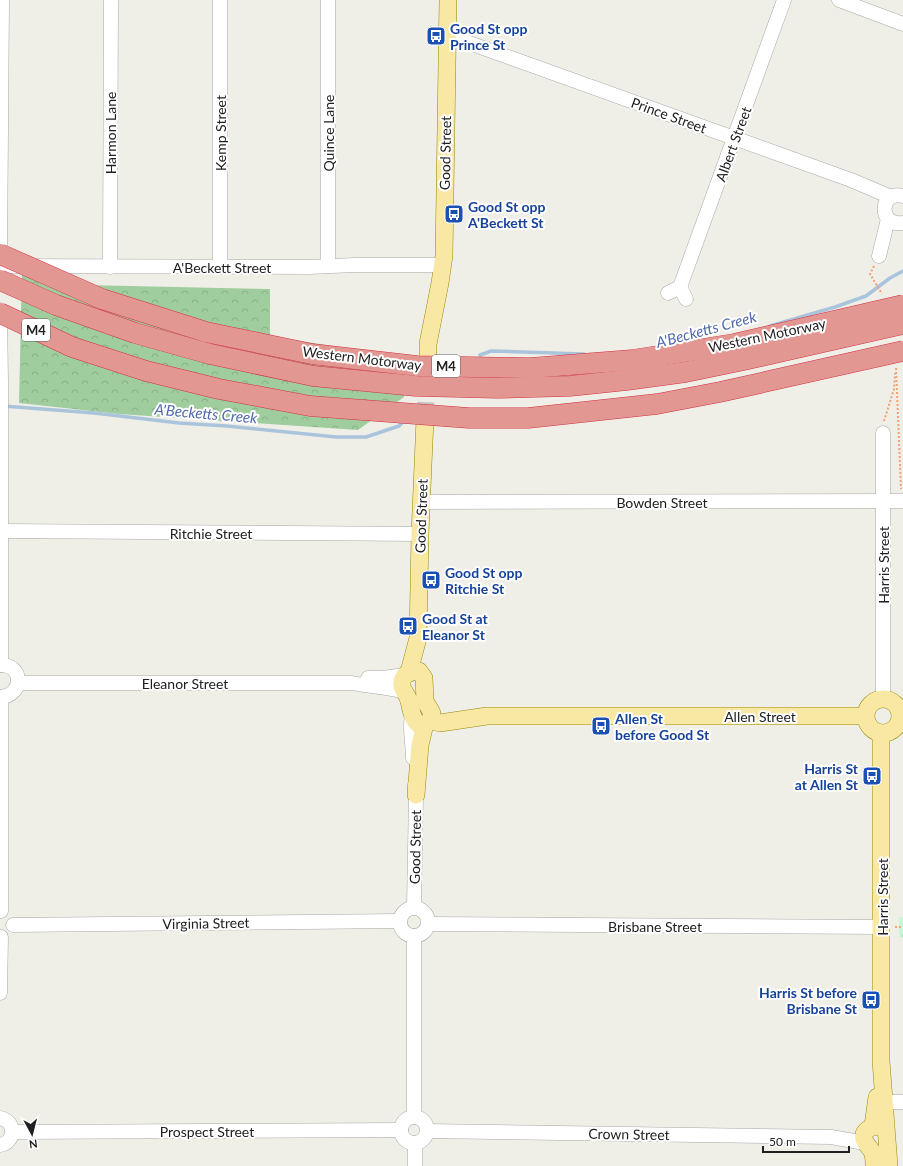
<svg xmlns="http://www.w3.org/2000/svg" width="903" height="1166" font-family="Lato,sans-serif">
<defs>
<pattern id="forest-crowns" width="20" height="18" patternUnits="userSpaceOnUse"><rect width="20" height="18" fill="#a0cd9e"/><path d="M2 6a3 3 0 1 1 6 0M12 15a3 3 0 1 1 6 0" fill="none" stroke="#8ab088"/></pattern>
<pattern id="park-tufts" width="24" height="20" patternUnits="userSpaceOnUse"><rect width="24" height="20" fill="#c7f7d6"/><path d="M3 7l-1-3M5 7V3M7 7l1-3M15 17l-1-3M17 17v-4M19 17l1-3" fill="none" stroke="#abd3b7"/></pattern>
</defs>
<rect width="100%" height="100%" fill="#f0efe7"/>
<!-- forest -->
<polygon fill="url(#forest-crowns)" points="22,269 84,285 270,289 270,336 407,358 404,397 358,430 119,414 19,403"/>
<!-- park -->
<rect fill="url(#park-tufts)" x="899" y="917" width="4" height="21"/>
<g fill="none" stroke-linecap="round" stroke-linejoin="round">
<!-- stream -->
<g stroke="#aac4dc" stroke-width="3.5">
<polyline points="770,326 835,307 866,296 890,278 903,271"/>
<polyline points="480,355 491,351 584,354"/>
<polyline points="3,406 94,413 179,423 227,426 336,437 366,437 399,426 404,421"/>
</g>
<!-- major-tunnel -->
<polyline stroke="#c6c6bf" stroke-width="17" stroke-dasharray="17 8" stroke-linecap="butt" points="425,419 427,373"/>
<!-- minor casing -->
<g stroke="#a7a7a7" stroke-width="15">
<g id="minor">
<polyline points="839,0 903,24"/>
<polyline points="447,35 851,180 891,197"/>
<path d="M903,196C879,190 878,227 903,223"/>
<polyline points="879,256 888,219"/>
<polyline points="0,262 2,0"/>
<polyline points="0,266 309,267 355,265 443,265"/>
<polyline points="328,266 328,0"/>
<polyline points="110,267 111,0"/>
<polyline points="220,267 220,0"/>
<polyline points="680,287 686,299"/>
<polyline points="668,293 680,287 784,0"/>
<polyline points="0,310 1,382 1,665"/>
<polyline points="421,502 903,501"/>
<polyline points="2,531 420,534"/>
<path d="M0,665C24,664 24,696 0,697"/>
<polyline points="368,678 383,678 405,675"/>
<path d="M18,684L26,683H352C370,687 387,686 404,692"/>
<polyline points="883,698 883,433"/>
<path d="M412,715C409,729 413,743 413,758"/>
<circle cx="414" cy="922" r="14"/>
<polyline points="414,908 416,795 415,785"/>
<polyline points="1,911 1,697"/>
<polyline points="429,924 882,927"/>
<polyline points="13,925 400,921"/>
<polyline points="0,993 1,937"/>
<polyline points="885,1102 903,1102"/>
<circle cx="414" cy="1130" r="13"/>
<polyline points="414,1117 414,936"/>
<path d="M0,1118C16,1121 16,1142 0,1145"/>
<polyline points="428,1131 831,1137 865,1143"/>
<polyline points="13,1132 401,1130"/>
<polyline points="415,1166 415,1143"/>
</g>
</g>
<!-- major casing -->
<g stroke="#958807" stroke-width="18">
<g id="major">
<polyline points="428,353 428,344 440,283 444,256 448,0"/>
<path d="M414,671H419L424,678L425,701L432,713L430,720C415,736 411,710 409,701C406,690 397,688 405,675Z"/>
<polyline points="409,672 418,638 420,534 425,419"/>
<circle cx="883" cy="716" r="17"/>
<polyline points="430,720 440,723 487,716 865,716"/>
<polyline points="881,733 881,1061 889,1166"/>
<polyline points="416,795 420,745 425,724"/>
<polyline points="873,1126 877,1097"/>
<path d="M874,1166C874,1162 874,1158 873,1153C871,1149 868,1147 866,1143C858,1132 872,1124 882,1127"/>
</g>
</g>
<!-- path -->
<g stroke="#f4a075" stroke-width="2" stroke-dasharray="2 2" stroke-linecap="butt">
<polyline points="874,266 870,274 882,294"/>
<polyline points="896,368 901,489"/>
<polyline points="884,421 894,389 895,373"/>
<polyline points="895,927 903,927"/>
</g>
<!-- minor -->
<use href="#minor" stroke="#fff" stroke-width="14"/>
<!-- major -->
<use href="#major" stroke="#f8e8a4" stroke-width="17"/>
<!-- highway-bridge casing -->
<g stroke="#d32f40" stroke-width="21" stroke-linecap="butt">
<g id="highway-bridge">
<polyline points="0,254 102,299 206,332 312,354 417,366 530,368 632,360 734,344 903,305"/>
<polyline points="0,280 56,305 135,333 210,354 313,376 416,386 498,388 570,386 627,380 686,372 744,360 903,324"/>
<polyline points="0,313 72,347 146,371 219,389 310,406 469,418 528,418 657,404 720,392 903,351"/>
</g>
</g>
<!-- highway-bridge -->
<use href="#highway-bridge" stroke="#e39793" stroke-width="20"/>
</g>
<!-- icons -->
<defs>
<g id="bus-square" transform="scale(1)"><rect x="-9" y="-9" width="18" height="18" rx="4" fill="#1a4fb4" stroke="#fff"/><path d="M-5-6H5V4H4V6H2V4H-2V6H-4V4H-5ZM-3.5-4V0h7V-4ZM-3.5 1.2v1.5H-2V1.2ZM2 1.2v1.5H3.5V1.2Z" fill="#fff"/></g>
</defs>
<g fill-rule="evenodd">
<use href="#bus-square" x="436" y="36"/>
<use href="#bus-square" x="454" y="214"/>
<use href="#bus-square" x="431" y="580"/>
<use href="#bus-square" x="408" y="626"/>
<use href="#bus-square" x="601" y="726"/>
<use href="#bus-square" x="872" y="776"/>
<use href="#bus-square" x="871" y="1000"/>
</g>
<g text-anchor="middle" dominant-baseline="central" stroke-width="4" stroke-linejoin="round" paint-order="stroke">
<!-- shield labels -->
<g fill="#fff" stroke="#636363" stroke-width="1">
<rect x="22" y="319" width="28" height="22" rx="3"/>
<rect x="432" y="355" width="28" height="22" rx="3"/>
</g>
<g font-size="13" font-weight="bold" fill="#202020">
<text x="36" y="330">M4</text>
<text x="446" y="366">M4</text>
</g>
<!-- transit labels -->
<g font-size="14" font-weight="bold" fill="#164399" stroke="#fff" text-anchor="start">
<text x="450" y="28">Good St opp<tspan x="450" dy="16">Prince St</tspan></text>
<text x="468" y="206">Good St opp<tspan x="468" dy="16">A'Beckett St</tspan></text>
<text x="445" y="572">Good St opp<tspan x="445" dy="16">Ritchie St</tspan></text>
<text x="422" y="618">Good St at<tspan x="422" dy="16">Eleanor St</tspan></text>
<text x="615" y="718">Allen St<tspan x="615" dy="16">before Good St</tspan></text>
<text x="858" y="768" text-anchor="end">Harris St<tspan x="858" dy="16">at Allen St</tspan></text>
<text x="857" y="992" text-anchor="end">Harris St before<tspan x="857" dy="16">Brisbane St</tspan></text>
</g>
<!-- street labels -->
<g font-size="14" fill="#202020" stroke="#fff">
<text transform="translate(669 115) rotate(20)">Prince Street</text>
<text transform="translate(110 133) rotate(-90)">Harmon Lane</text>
<text transform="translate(220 133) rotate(-90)">Kemp Street</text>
<text transform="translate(328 133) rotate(-90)">Quince Lane</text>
<text transform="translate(733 144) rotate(-70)">Albert Street</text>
<text transform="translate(445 153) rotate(-89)">Good Street</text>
<text x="222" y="267">A'Beckett Street</text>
<text transform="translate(767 335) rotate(-12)">Western Motorway</text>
<text transform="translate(362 358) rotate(7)">Western Motorway</text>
<text x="662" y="502">Bowden Street</text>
<text transform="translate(421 516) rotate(-88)">Good Street</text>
<text x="211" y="533">Ritchie Street</text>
<text transform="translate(883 565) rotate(-90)">Harris Street</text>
<text x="185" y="683">Eleanor Street</text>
<text x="760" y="716">Allen Street</text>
<text transform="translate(415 847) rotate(-89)">Good Street</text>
<text transform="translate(882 897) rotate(-90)">Harris Street</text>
<text transform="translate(206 923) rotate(-1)">Virginia Street</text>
<text x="655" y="926">Brisbane Street</text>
<text x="207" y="1131">Prospect Street</text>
<text transform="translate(629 1134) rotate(1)">Crown Street</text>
</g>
<!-- water labels -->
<g font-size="15" font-style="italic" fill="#5068ac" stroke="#fff">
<text transform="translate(706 329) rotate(-15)">A'Becketts Creek</text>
<text transform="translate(206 413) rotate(5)">A'Becketts Creek</text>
</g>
</g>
<!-- north arrow -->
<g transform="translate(32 1134) rotate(173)" stroke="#ffffff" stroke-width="3" paint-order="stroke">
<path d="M0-3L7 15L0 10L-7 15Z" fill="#202020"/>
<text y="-6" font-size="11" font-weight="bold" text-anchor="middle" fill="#202020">N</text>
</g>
<!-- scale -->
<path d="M763 1146v6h86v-6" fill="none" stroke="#202020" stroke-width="2"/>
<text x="769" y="1146" font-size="12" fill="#202020" stroke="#ffffff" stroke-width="3" paint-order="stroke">50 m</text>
</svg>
